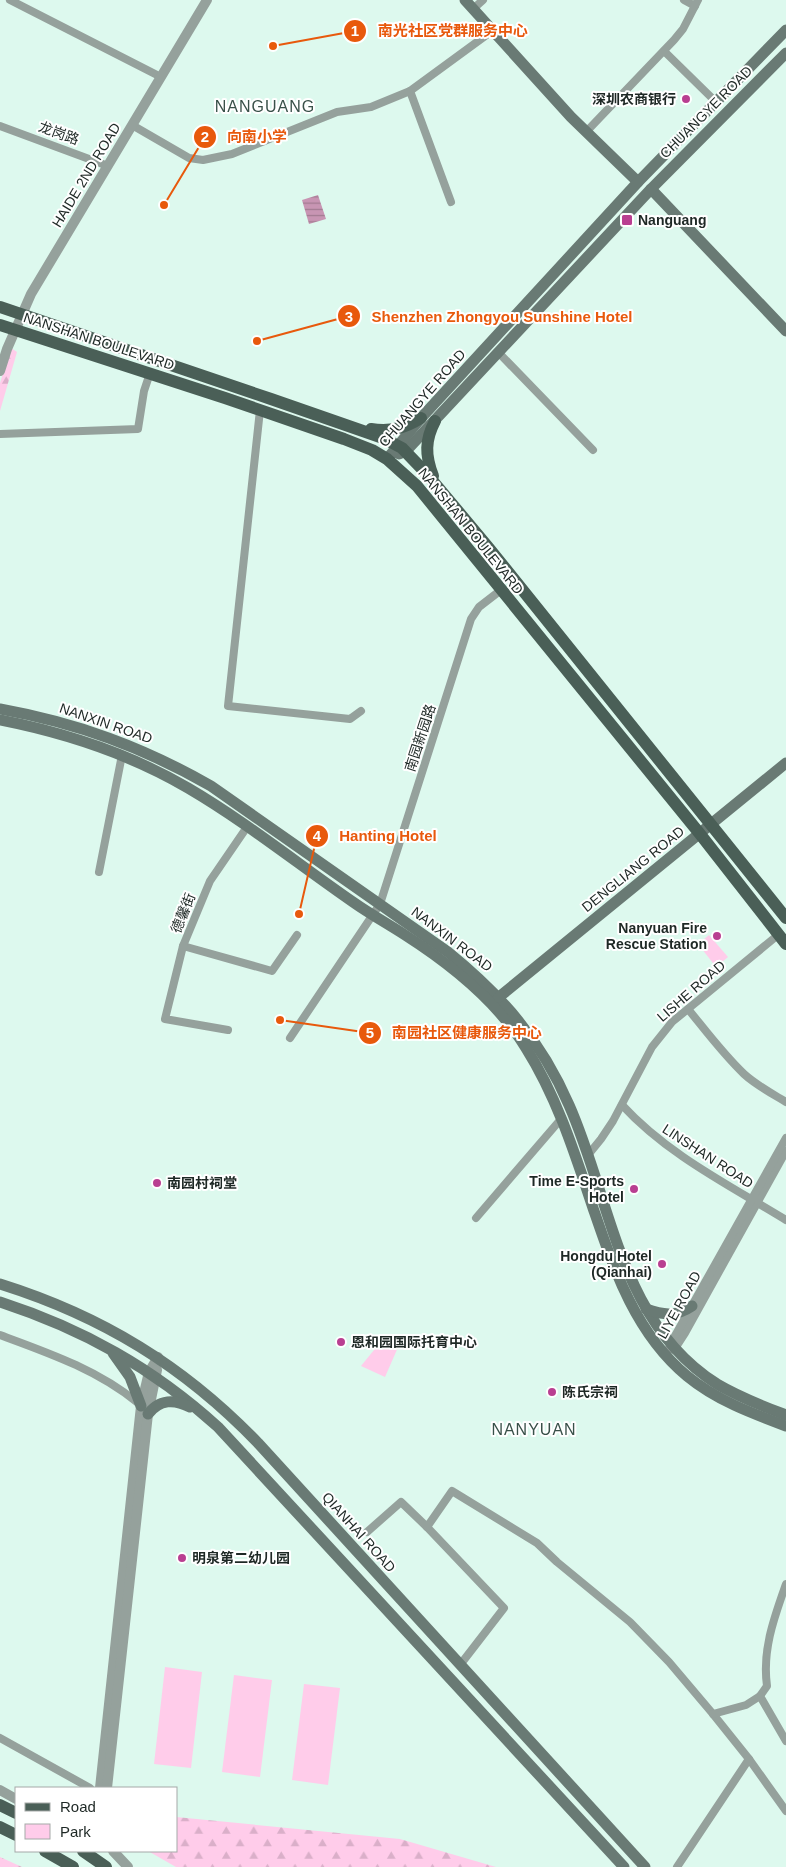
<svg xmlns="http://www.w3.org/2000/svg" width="786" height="1867" font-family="Arial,'Noto Sans SC',sans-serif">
<defs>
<pattern id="forest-firs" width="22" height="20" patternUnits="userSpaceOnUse" patternTransform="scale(1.25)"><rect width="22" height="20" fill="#ffccea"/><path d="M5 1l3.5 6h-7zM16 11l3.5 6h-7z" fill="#daafc9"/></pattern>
<pattern id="water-rules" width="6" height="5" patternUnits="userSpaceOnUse" patternTransform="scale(1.25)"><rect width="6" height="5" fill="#c895b3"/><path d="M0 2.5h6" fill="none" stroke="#a27a91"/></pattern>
</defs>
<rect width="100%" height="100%" fill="#ddf9ee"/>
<!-- green -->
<g fill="#ffccea">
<polygon points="709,935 728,957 716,967 698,944"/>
<polygon points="383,1339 399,1345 385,1377 361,1366"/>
<polygon points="165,1667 202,1672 191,1768 154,1764"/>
<polygon points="234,1675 272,1680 260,1777 222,1772"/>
<polygon points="304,1684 340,1688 328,1785 292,1780"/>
</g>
<!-- forest -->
<g fill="url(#forest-firs)">
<polygon points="11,348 17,352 0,411 0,383"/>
<polygon points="176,1817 400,1839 496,1867 176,1867 148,1851 176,1851"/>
<polygon points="0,1857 22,1867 0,1867"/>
</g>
<!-- water -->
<polygon fill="url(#water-rules)" points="318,195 326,219 309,224 302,200"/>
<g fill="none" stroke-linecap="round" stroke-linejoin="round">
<!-- minor -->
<g stroke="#95a19c" stroke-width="8">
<polyline points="10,0 161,77"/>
<polyline points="684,0 695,6"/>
<polyline points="473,9 483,0"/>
<polyline points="664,51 716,102"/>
<polyline points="410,91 451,202"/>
<polyline points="132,125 189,158 203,160 232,154 337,112 371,107 410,91 492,31"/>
<polyline points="0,126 108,166"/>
<polyline points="586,132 674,40 683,29 698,0"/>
<polyline points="498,352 593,450"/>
<polyline points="260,410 228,706 350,719 361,711"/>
<polyline points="0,434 138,429 144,391 150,373"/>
<polyline points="99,872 122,755"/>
<polyline points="183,946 272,971 297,935"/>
<path d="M688,1009C706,1031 723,1054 744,1074C756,1085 771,1093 786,1102"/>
<polyline points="228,1030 165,1019 183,946 210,881 247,827"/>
<polyline points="290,1038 380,904 471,619 479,607 501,590"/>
<path d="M622,1105C668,1155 729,1185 786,1220"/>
<polyline points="588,1155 601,1139 613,1121 652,1047 672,1022 778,935"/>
<polyline points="476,1218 561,1119"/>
<path d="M0,1335C49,1353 98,1370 138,1403"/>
<polyline points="674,1350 685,1333 786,1151"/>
<polyline points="666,1356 671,1343 786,1138"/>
<polyline points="427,1527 504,1608 460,1665"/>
<polyline points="367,1532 401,1502 427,1527 452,1491 537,1543 557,1562 630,1622 669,1662 713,1714 749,1759 786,1811"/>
<path d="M786,1584C774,1618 762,1650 767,1686L760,1696L786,1741"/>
<polyline points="713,1714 746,1705 760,1696"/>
<polyline points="0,1738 90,1788"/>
<polyline points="677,1867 749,1759"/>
</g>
<!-- tertiary -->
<g stroke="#95a19c" stroke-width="10">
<polyline points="0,371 7,349 31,294 207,0"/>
<polyline points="100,1788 141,1406 149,1372 158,1357"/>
<polyline points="107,1788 148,1414 157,1370"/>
<polyline points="0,1790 16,1799"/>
<polyline points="113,1851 128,1867"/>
</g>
<!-- secondary -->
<g stroke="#697a74" stroke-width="11">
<polyline points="465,0 571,117 638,182"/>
<polyline points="651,189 786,331"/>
<polyline points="399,454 406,451 651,189 786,53"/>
<polyline points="387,459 421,418 638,182 786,30"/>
<path d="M0,709C77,723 143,747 211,786L448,952C502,996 541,1040 569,1105C612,1202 619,1322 717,1384C739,1397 762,1406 786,1415"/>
<path d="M0,720C66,733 130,754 188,788C246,822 298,864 353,902C370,914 388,924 405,935C452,965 497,1001 526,1048C557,1097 575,1154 593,1208C614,1269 635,1333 687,1376C716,1400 751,1413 786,1426"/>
<polyline points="499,997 786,763"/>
<path d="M0,1284C102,1316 184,1366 258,1443L645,1867"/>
<path d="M0,1302C83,1329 153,1368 218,1427L624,1867"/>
<path d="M646,1309C663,1315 676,1317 692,1306"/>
<polyline points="113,1353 130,1377 141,1406"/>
<path d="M148,1414C160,1399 174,1399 190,1407"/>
</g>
<!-- primary -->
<g stroke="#4a5f57" stroke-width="12">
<polyline points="0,307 271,399 383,438 402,448 426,473 488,547 786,918"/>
<polyline points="0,325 225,398 344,439 372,450 387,459 417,486 700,834 786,944"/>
<path d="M371,429C391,432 405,428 421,418"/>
<path d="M433,476C425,455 425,440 435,421"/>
<polyline points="0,1805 16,1813"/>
<polyline points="0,1827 16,1835"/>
<polyline points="45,1851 73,1867"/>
<polyline points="83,1851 106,1867"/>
</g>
</g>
<!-- markers -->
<g fill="#b93f91" stroke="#fff" stroke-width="2">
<circle cx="686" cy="99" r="5"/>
<rect x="621" y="214" width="12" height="12" rx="2.5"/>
<circle cx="717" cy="936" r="5"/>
<circle cx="157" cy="1183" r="5"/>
<circle cx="634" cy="1189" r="5"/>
<circle cx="662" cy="1264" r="5"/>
<circle cx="341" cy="1342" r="5"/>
<circle cx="552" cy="1392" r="5"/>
<circle cx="182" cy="1558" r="5"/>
</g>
<g text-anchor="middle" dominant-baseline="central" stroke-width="4" stroke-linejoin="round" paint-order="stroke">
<!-- poi labels -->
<g font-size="14" font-weight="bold" fill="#1e2825" stroke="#fff" text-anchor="start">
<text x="676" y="99" text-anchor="end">深圳农商银行</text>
<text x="638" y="220">Nanguang</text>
<text x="707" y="928" text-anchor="end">Nanyuan Fire<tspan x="707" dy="16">Rescue Station</tspan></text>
<text x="624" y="1181" text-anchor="end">Time E-Sports<tspan x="624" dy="16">Hotel</tspan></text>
<text x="167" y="1183">南园村祠堂</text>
<text x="652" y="1256" text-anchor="end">Hongdu Hotel<tspan x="652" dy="16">(Qianhai)</tspan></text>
<text x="351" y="1342">恩和园国际托育中心</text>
<text x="562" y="1392">陈氏宗祠</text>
<text x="192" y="1558">明泉第二幼儿园</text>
</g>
<!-- street labels -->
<g font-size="14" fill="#1e2825" stroke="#fff">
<text transform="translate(706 112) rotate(-45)">CHUANGYE ROAD</text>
<text transform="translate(59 133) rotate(20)">龙岗路</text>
<text transform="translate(86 175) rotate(-59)">HAIDE 2ND ROAD</text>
<text transform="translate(99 341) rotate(18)">NANSHAN BOULEVARD</text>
<text transform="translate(422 398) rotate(-49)">CHUANGYE ROAD</text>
<text transform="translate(471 531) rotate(51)">NANSHAN BOULEVARD</text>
<text transform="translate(106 723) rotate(19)">NANXIN ROAD</text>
<text transform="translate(420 738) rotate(-72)">南园新园路</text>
<text transform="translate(633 869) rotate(-39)">DENGLIANG ROAD</text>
<text transform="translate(183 913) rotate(-68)">德馨街</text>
<text transform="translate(452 939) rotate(37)">NANXIN ROAD</text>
<text transform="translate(691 991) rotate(-41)">LISHE ROAD</text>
<text transform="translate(708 1156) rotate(33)">LINSHAN ROAD</text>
<text transform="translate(679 1305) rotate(-61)">LIYE ROAD</text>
<text transform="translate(359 1532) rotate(48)">QIANHAI ROAD</text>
</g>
<!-- quarter labels -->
<g font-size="16" letter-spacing="1" fill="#395149" stroke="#fff">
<text x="265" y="106">NANGUANG</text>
<text x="534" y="1429">NANYUAN</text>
</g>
</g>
<!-- callouts -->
<path fill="none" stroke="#e8590c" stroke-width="2" d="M273 46L355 31M164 205L205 137M257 341L349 316M299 914L317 836M280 1020L370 1033"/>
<g fill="#e8590c" stroke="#fff" stroke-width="2">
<circle cx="273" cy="46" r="5"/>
<circle cx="164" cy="205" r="5"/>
<circle cx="257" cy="341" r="5"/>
<circle cx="299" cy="914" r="5"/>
<circle cx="280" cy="1020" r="5"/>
<circle cx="355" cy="31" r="12"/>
<circle cx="205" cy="137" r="12"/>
<circle cx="349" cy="316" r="12"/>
<circle cx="317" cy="836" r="12"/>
<circle cx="370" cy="1033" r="12"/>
</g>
<g font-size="15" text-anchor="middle" font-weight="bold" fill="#fff">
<text x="355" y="36">1</text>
<text x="205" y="142">2</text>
<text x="349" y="322">3</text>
<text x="317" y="841">4</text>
<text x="370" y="1038">5</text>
</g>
<g font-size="15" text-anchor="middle" font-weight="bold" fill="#e8590c" stroke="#fff" stroke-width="4" stroke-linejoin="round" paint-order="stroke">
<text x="453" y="36">南光社区党群服务中心</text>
<text x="257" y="142">向南小学</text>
<text x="502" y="322">Shenzhen Zhongyou Sunshine Hotel</text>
<text x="388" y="841">Hanting Hotel</text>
<text x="467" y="1038">南园社区健康服务中心</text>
</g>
<!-- legend -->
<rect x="15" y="1787" width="162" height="65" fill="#ffffff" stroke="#a5a9a8"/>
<rect x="25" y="1803" width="25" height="8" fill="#4a5f57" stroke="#a5a9a8"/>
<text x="60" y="1812" font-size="15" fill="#1e2825">Road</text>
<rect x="25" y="1824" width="25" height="15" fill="#ffccea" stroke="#a5a9a8"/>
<text x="60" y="1837" font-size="15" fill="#1e2825">Park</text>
</svg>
